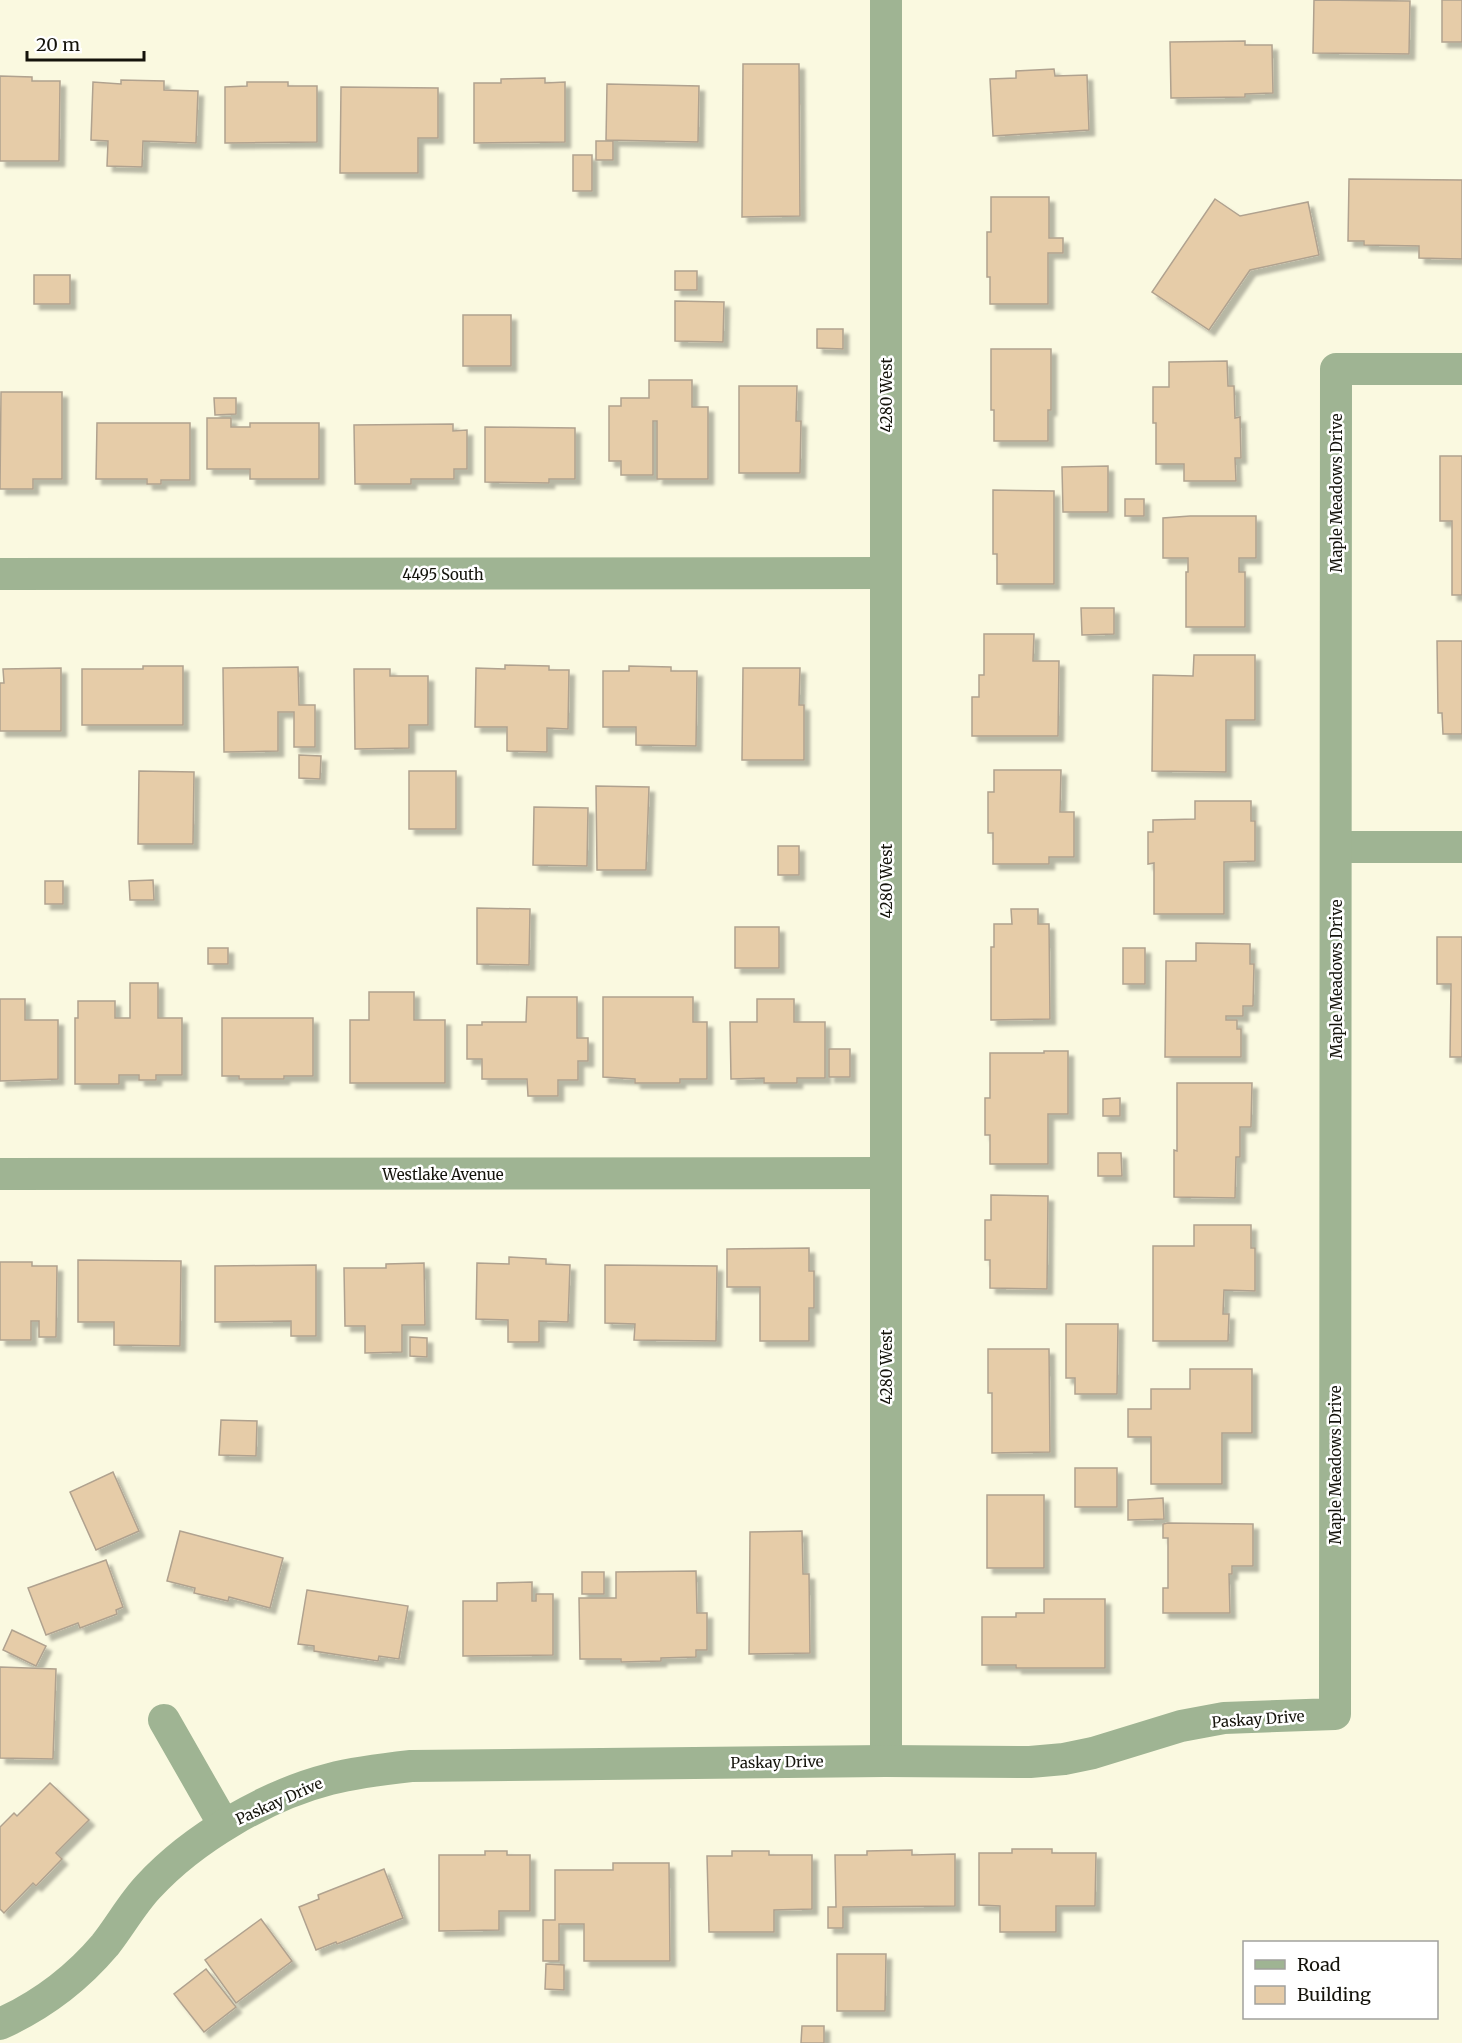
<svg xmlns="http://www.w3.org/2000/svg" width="1462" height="2043" font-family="Merriweather,serif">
<defs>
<filter id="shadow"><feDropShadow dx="5.5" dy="5.5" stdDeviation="1.5" flood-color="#0004"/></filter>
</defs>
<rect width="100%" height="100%" fill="#faf9e0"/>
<!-- building -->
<g fill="#e6cca8" stroke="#b0a28f" stroke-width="1.5" filter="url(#shadow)">
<polygon points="1314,0 1410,1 1409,54 1313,53"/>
<rect x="1442" y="0" width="20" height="42"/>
<polygon points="1245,41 1245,45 1272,45 1273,93 1245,94 1245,97 1171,98 1170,42"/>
<polygon points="743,64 799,64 800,216 742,217"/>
<polygon points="1054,69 1055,76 1087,75 1089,130 993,136 990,79 1016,78 1016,71"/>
<polygon points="0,76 32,77 32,81 60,81 59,161 0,161"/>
<polygon points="545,78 545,83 565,82 565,142 474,143 474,83 501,83 501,79"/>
<polygon points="121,80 164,81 164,90 198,91 196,143 143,141 142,167 107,166 108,141 91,140 93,82 121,84"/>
<polygon points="247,82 288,82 288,86 317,86 317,142 225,143 225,87 247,86"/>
<polygon points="607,84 699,86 698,142 606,140"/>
<polygon points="341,87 438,88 438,138 418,138 418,173 340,173"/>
<rect x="596" y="141" width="17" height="19"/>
<rect x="573" y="155" width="19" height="36"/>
<polygon points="1349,179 1462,180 1462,259 1419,258 1419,246 1364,245 1364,241 1348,241"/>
<polygon points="991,197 1049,197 1049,238 1063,238 1063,253 1048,253 1048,304 990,304 990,277 987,277 987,232 991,232"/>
<polygon points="1215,199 1240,216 1308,202 1319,255 1250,270 1209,330 1152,292"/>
<rect x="675" y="271" width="22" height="19"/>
<rect x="34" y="275" width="36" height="29"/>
<polygon points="675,301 724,302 723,342 675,341"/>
<rect x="463" y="315" width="48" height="51"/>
<polygon points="817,329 843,329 843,349 817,348"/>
<polygon points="991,349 1051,349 1051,410 1048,410 1048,441 994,441 994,410 991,410"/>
<polygon points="1227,361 1228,386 1234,386 1235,418 1240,417 1241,458 1235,458 1236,481 1184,481 1184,464 1156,464 1156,423 1153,423 1153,387 1169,387 1169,362"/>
<polygon points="649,380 692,380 692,407 708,407 708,479 657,479 657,421 653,421 653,475 621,475 621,461 609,461 609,406 621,406 621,398 649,398"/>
<polygon points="739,386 797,386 796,421 801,421 800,473 739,473"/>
<polygon points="1,392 62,392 62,479 33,479 33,489 0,489"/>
<polygon points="214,398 236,398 236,414 215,415"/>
<polygon points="207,418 231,418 231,427 250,427 250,423 319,423 319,479 250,479 250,469 207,469"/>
<polygon points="97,423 190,423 190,480 161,480 161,484 147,484 147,479 96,479"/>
<polygon points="453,424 453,431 467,430 467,469 454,469 454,479 411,479 411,484 355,484 354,425"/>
<polygon points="485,427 575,428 575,479 549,479 549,483 485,482"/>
<polygon points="1440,456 1462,456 1462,595 1452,595 1452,521 1440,521"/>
<polygon points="1108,466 1108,512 1063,512 1062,467"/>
<polygon points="993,490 1054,491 1054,584 997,584 997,554 993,554"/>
<rect x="1125" y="499" width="19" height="17"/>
<polygon points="1190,516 1256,516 1256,558 1239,558 1239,572 1245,572 1245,627 1186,627 1186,572 1188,572 1188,558 1163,558 1163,518"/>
<polygon points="1081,608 1114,608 1114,634 1082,635"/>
<polygon points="984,634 1034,634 1033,661 1059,661 1058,736 972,736 972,697 979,697 979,675 984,675"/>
<polygon points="1437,641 1462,641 1462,734 1443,734 1442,713 1438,713"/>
<polygon points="1194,655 1255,655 1255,720 1226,720 1226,772 1152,771 1153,675 1193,676"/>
<polygon points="505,665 549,666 549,670 569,670 568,729 547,728 547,752 507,751 507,727 475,727 476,668 505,669"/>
<polygon points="143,666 183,666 183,725 82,725 82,669 143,669"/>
<polygon points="629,666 671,667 671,671 697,671 696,746 636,745 636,727 603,727 603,671 629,671"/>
<polygon points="298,667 299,705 315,705 315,747 294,747 294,712 278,712 278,751 224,752 223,668"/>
<polygon points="61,668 61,731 0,731 0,683 4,683 3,669"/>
<polygon points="743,668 800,668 799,705 804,705 804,760 742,760"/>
<polygon points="354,669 390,669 390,676 428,676 428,725 409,725 409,748 355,749"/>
<polygon points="299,755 321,756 320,779 299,778"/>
<polygon points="994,770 1061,770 1060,812 1074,812 1074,857 1049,857 1049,864 993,864 993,833 988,833 988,792 994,792"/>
<polygon points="139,771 194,772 193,844 138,844"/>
<rect x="409" y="771" width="47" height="58"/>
<polygon points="596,786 649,787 646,870 597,870"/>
<polygon points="1195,801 1251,801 1251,821 1255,821 1255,861 1224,862 1224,914 1154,914 1154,863 1148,864 1148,832 1153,832 1153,820 1195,819"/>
<polygon points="534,807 588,808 587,866 533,865"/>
<rect x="778" y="846" width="21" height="29"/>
<polygon points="153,880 154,900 130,900 129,881"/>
<rect x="45" y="881" width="18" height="23"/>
<polygon points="477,908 530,909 529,965 477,964"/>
<polygon points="1011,909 1038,909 1038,924 1049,924 1050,1019 991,1020 991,947 994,947 994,924 1012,924"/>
<rect x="735" y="927" width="44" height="41"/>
<polygon points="1437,937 1462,937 1462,1057 1450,1057 1451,984 1437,984"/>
<polygon points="1196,943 1250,944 1250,964 1254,964 1253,1006 1243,1006 1243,1016 1226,1016 1226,1020 1237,1020 1237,1029 1241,1029 1241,1057 1165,1057 1166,961 1196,961"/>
<rect x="208" y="948" width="20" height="16"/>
<rect x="1123" y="948" width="22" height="36"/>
<polygon points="130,983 158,983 158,1018 182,1018 182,1075 156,1075 156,1080 139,1080 139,1075 119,1075 119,1084 75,1084 75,1018 78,1018 78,1001 115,1001 115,1018 130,1018"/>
<polygon points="369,992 414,992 414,1020 445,1020 445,1083 350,1083 350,1020 369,1020"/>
<polygon points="527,997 577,997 577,1038 588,1038 588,1061 578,1061 578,1080 558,1080 558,1096 528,1096 527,1079 482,1079 482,1059 467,1059 467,1025 482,1025 482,1022 526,1022"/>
<polygon points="603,997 693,997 693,1022 707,1022 707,1079 680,1079 680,1083 635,1083 635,1079 603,1077"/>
<polygon points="0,999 25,999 25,1020 58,1020 58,1079 0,1081"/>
<polygon points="757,999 794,999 794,1022 825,1022 825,1078 797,1078 797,1083 764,1083 764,1078 731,1079 730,1022 757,1022"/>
<polygon points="222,1018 313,1018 313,1076 284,1076 284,1079 239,1079 239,1076 222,1076"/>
<rect x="829" y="1049" width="21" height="28"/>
<polygon points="1044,1051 1068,1051 1068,1114 1048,1114 1048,1164 990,1164 990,1135 985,1135 985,1098 990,1098 990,1053 1044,1053"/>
<polygon points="1177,1083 1252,1083 1251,1127 1240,1127 1240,1157 1236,1157 1235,1198 1174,1197 1174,1150 1177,1151"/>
<polygon points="1120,1098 1120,1116 1103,1116 1103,1099"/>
<polygon points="1098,1153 1121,1153 1122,1176 1098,1176"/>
<polygon points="991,1195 1048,1196 1047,1289 990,1288 990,1260 985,1260 985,1220 991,1220"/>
<polygon points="1194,1225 1251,1225 1251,1248 1255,1248 1255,1291 1224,1290 1223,1314 1229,1314 1228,1341 1153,1341 1153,1246 1194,1246"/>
<polygon points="809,1248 809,1271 814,1271 814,1308 809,1308 809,1341 760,1341 760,1287 727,1287 727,1249"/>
<polygon points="509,1257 546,1259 546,1264 570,1265 568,1322 539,1321 539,1342 508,1342 508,1320 476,1319 477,1263 509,1264"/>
<polygon points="78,1260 181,1261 180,1346 114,1345 114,1322 78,1322"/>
<polygon points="0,1262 32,1262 32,1266 57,1266 56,1337 39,1337 39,1321 31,1321 31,1340 0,1340"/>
<polygon points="424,1263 425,1325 402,1325 402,1352 365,1353 365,1326 345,1326 344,1268 386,1268 386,1264"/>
<polygon points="316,1265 316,1336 291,1336 291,1321 215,1322 215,1266"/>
<polygon points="605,1265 717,1266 716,1341 634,1340 635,1324 605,1323"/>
<polygon points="1066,1324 1118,1324 1117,1394 1075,1394 1075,1378 1066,1378"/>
<polygon points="410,1337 427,1338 427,1357 410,1356"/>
<polygon points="988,1349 1049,1349 1050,1452 992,1453 992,1393 988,1393"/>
<polygon points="1190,1369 1252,1369 1252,1433 1222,1433 1222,1484 1151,1484 1151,1437 1128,1437 1128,1409 1151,1409 1151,1389 1190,1389"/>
<polygon points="221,1420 257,1421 256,1456 219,1455"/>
<rect x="1075" y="1468" width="42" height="39"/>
<polygon points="113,1472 139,1531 96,1550 70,1492"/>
<rect x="987" y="1495" width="57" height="73"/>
<polygon points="1163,1498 1164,1519 1128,1520 1128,1500"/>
<polygon points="1168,1523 1253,1524 1253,1566 1232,1566 1232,1574 1229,1574 1230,1613 1163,1613 1163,1588 1168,1588 1168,1538 1163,1538 1163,1524"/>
<polygon points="180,1531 283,1558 270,1608 229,1597 228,1601 194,1593 195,1588 167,1581"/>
<polygon points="802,1531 803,1574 809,1574 810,1653 749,1654 750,1532"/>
<polygon points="106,1560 123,1607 116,1610 117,1614 80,1628 78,1623 46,1635 28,1588"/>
<polygon points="696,1571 697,1613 707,1613 707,1650 696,1650 696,1657 661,1658 661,1661 621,1662 621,1659 580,1659 579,1598 616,1598 616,1572"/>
<rect x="582" y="1572" width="22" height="22"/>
<polygon points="532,1582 532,1601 536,1601 536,1594 553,1594 553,1655 463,1656 463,1601 497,1601 497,1583"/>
<polygon points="307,1590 408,1606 399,1659 379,1656 378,1661 314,1651 314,1646 298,1644"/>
<polygon points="1044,1599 1105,1599 1105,1668 1016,1668 1016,1665 982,1665 982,1617 1016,1617 1016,1613 1044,1613"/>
<polygon points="12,1630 46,1646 36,1666 3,1650"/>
<polygon points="0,1667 56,1669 53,1759 0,1758"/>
<polygon points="50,1783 89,1820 56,1853 62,1859 36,1886 33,1883 4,1913 0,1909 0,1827 14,1813 17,1816"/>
<polygon points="1012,1849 1052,1849 1052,1853 1096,1853 1095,1906 1056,1906 1056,1932 1000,1932 1000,1906 979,1905 979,1853 1012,1853"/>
<polygon points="912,1850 912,1855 955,1854 955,1906 843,1907 843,1928 828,1928 828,1907 836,1907 835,1855 867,1855 867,1851"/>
<polygon points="485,1851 507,1851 507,1855 530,1855 530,1911 499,1911 499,1930 439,1931 439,1855 485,1855"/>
<polygon points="732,1851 769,1851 769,1855 812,1855 812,1909 774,1910 774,1932 709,1932 707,1856 732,1856"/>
<polygon points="613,1863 669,1863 670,1961 584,1961 584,1924 559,1924 559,1961 543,1961 543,1920 555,1920 555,1870 613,1870"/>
<polygon points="384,1869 403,1918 337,1944 336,1942 316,1950 299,1907 319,1899 318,1895"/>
<polygon points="261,1919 292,1961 236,2003 205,1960"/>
<polygon points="837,1954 886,1954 885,2011 837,2011"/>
<polygon points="546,1964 564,1965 564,1990 545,1989"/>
<polygon points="206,1969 236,2007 204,2032 174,1994"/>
<polygon points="802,2026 824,2026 824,2043 801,2043"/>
</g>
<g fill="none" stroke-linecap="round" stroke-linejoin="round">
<!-- street -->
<g stroke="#9fb493" stroke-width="32">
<polyline points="0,574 886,573"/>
<polyline points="1336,847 1462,847"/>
<polyline points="0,1174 886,1173"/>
<polyline points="164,1720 224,1825"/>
<polyline points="886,1761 886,0"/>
<path d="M0,2024C40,2006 77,1978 105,1945C120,1926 132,1904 148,1887C193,1838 267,1795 330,1779C357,1772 384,1769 411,1766L886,1761L1030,1762L1064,1759L1093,1753L1181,1726L1224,1718L1335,1714L1336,369H1462"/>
</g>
</g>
<g text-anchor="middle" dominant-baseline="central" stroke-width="5" stroke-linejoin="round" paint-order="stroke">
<!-- street labels -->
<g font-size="15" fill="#14130b" stroke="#fff">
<text transform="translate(886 395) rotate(-90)">4280 West</text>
<text transform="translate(1336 493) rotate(-90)">Maple Meadows Drive</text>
<text x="443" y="574">4495 South</text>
<text transform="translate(886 881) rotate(-90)">4280 West</text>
<text transform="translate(1336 979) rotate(-90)">Maple Meadows Drive</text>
<text x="443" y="1174">Westlake Avenue</text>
<text transform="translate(886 1367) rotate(-90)">4280 West</text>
<text transform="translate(1335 1465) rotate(-90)">Maple Meadows Drive</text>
<text transform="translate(1258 1719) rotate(-4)">Paskay Drive</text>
<text transform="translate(777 1762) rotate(-1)">Paskay Drive</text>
<text transform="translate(279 1801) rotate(-24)">Paskay Drive</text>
</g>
</g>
<!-- legend -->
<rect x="1243" y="1941" width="195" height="78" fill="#ffffff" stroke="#a1a19d" stroke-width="1.5"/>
<rect x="1255" y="1960" width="30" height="9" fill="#9fb493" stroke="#a1a19d" stroke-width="1.5"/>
<text x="1297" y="1971" font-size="18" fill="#14130b">Road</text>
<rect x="1255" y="1986" width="30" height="18" fill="#e6cca8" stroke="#a1a19d" stroke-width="1.5"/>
<text x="1297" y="2001" font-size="18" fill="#14130b">Building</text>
<!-- scale -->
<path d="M27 51v9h117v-9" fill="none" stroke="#14130b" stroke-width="3"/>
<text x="36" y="51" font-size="18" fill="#14130b" stroke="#ffffff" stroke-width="4.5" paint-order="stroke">20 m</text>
</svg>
